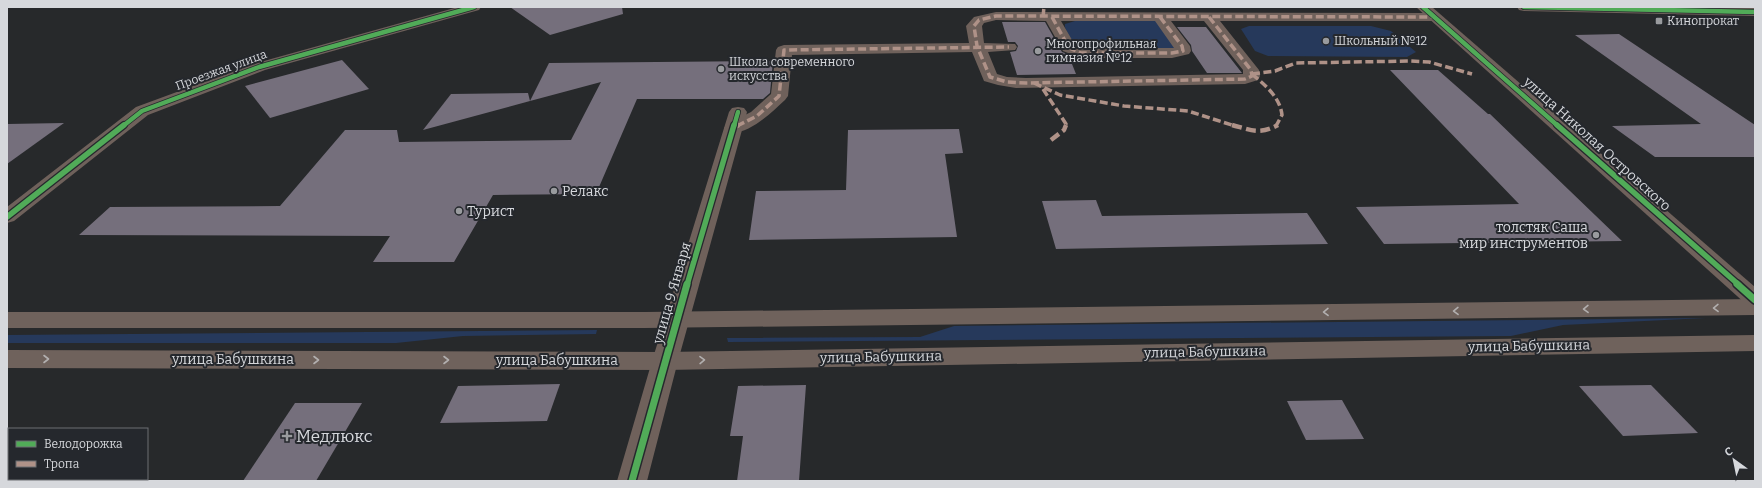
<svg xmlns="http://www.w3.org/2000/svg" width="1762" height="488" font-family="Bitter,serif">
<rect width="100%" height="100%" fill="#27292b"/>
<!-- green -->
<g fill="#26395b">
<polygon points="1075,21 1157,21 1176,49 1087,51 1071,43 1065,27 1065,24"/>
<polygon points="1249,26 1371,26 1391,31 1416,52 1407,57 1268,56 1255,51 1241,29"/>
<polygon points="1706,318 1563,325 1511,336 728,342 727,338 920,337 954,326"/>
<polygon points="597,330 596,334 463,336 396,343 7,343 7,335"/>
</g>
<!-- building -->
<g fill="#756f7c">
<polygon points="510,7 622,7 623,14 550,35"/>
<polygon points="1002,22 1045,22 1062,52 1068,54 1076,74 1017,75 1010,52 1016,51 1018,46 1015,42 1008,42"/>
<polygon points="1177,27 1206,27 1242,73 1207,73 1192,51 1191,45"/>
<polygon points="1619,34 1755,125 1755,157 1655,157 1612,126 1701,124 1575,35"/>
<polygon points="342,60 369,89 270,118 245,86"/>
<polygon points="773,61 770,93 763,99 637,99 596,194 493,195 454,262 373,262 390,236 79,235 110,207 280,206 345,130 397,130 399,142 571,140 601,82 530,101 549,63"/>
<polygon points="1390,70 1438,70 1488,114 1490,114 1622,241 1384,244 1356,207 1519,204"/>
<polygon points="528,93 530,101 423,130 451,94"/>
<polygon points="64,123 7,164 7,124"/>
<polygon points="959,129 963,153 945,154 957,237 749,240 756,191 846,190 848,130"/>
<polygon points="1096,200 1102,216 1307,213 1328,244 1056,249 1042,201"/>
<polygon points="560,384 547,421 440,423 458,386"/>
<polygon points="806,385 799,481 737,481 743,436 730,436 738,386"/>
<polygon points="1651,385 1698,433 1623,436 1579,386"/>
<polygon points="1342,400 1364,439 1306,440 1287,401"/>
<polygon points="295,403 362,403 316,481 243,481"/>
</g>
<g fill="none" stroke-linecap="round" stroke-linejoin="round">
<!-- pedestrian -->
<path fill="#6f615b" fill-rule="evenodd" d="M996,12L1434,13L1439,14L1441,17L1439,20L1434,21H1220L1259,70L1260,76L1258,80L1245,84L1016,88L998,85L984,81L972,52L792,55L788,96L785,100C771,113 747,137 727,132L724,128L727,124L751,112L771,94L776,50L778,47L784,45L969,43L966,26L974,17ZM996,20L1046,21L1063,51L1081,58H1172L1189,54L1191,51L1190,46L1171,21H1204L1243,70V74L1026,78L1007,77L997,74L988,52L1015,50L1017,47L1015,44L984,43L982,26L984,23ZM1061,21H1155L1174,48H1083L1075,45Z"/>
<!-- minor -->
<g fill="#6f615b" fill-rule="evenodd">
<polygon points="458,7 481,7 479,10 265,70 148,115 14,221 7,223 7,207 136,107 253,64"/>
<polygon points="1416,7 1432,7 1755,287 1755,308 1747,305"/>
<polygon points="1517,7 1755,8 1755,16 1524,11 1519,10"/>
<polygon points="738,107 744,108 747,112 678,361 647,481 617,481 652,361 729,112 732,108"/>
</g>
<!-- primary -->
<g fill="#6f625c" fill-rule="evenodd">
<polygon points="1755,299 1755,315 645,328 7,328 7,312 645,312"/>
<polygon points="1755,335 1755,351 665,370 7,368 7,350 665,352"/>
</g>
<!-- quiet-far1 -->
<g stroke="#af9288" stroke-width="3.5" stroke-dasharray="8 3.5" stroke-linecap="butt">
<polyline points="1043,17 1044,7"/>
<polyline points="1052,17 1069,48 1081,53 1172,53 1183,51 1182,46 1160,17"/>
<polyline points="1209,17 1251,70 1252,76 1245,79 1026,83 1007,82 990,77 977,46 974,26 979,20 996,16 1434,17"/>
<polyline points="1252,74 1275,71 1296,63 1410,61 1429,62 1472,74"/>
<path d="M1252,74C1265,85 1280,97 1282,115L1276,126"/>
<polyline points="1034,83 1060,95 1124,106 1188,111 1235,126"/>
<polyline points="1043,89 1066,124 1065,126"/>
<polyline points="737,126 757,116 779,96 784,50 1009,47"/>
</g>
<!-- quiet -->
<g stroke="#af9288" stroke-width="4.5" stroke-dasharray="10 4.5" stroke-linecap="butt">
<path d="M1232,125C1251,130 1259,135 1278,125"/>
<polyline points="733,128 739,125"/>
<polyline points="1051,140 1064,130 1066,125"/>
</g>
<!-- cycleway-far2 casing -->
<g stroke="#25282d" stroke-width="6">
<g id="cycleway-far2">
<polyline points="1423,7 1558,126"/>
<polyline points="1524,7 1755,12"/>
<polyline points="123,126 142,111 259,67 474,7"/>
<polyline points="734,126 738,112"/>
</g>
</g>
<!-- cycleway-far1 casing -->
<g stroke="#25282d" stroke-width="8">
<g id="cycleway-far1">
<polyline points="1557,125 1739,285"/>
<polyline points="7,217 124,125"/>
<polyline points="687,285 734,125"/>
</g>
</g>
<!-- cycleway casing -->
<g stroke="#25282d" stroke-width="10">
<g id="cycleway">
<polyline points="1737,284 1755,300"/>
<polyline points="632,481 687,284"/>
</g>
</g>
<!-- cycleway-far2 -->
<use href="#cycleway-far2" stroke="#51ab58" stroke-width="4.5"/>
<!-- cycleway-far1 -->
<use href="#cycleway-far1" stroke="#51ab58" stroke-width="5.5"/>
<!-- cycleway -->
<use href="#cycleway" stroke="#51ab58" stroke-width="7"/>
</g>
<!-- one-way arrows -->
<defs><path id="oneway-chevron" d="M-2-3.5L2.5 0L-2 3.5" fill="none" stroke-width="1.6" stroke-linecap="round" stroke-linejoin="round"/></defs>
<g stroke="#b2afaf">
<use href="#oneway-chevron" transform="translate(1716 308) rotate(179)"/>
<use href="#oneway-chevron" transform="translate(1586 309) rotate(179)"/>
<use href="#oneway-chevron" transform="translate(1456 311) rotate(179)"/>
<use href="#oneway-chevron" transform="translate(1326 312) rotate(179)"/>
<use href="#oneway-chevron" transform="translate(46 359)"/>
<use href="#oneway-chevron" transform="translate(316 360)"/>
<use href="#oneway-chevron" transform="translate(446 360)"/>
<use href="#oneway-chevron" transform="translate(702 360) rotate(-1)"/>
</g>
<!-- markers -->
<g fill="#999b9e" stroke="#25282d" stroke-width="1.5">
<rect x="1655" y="17" width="8" height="8" rx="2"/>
<circle cx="1326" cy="41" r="4"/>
<circle cx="1038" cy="51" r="4"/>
<circle cx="721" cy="69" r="4"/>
<circle cx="554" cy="191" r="4"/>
<circle cx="459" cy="211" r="4"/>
<circle cx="1596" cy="235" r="4"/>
<path d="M285 430h4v4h4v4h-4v4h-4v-4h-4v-4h4z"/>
</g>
<g text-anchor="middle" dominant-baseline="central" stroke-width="4" stroke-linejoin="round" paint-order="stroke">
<!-- far-poi labels -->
<g font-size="12" fill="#d6d8dc" stroke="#25282d" text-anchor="start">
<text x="1667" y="21">Кинопрокат</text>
<text x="1334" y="41">Школьный №12</text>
<text x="1046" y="44">Многопрофильная<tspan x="1046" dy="14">гимназия №12</tspan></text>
<text x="729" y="62">Школа современного<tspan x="729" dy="14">искусства</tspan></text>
</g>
<!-- far-street labels -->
<g font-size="12" fill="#d6d8dc" stroke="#25282d">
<text transform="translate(221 70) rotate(-20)">Проезжая улица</text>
</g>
<!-- street labels -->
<g font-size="14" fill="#d6d8dc" stroke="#25282d">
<text transform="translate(1597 144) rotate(42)">улица Николая Островского</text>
<text transform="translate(672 293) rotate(-74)">улица 9 Января</text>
<text transform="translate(1529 346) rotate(-1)">улица Бабушкина</text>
<text transform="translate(1205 352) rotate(-1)">улица Бабушкина</text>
<text transform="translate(881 357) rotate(-1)">улица Бабушкина</text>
<text x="233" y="359">улица Бабушкина</text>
<text x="557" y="360">улица Бабушкина</text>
</g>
<!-- poi labels -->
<g font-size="14" fill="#d6d8dc" stroke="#25282d" text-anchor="start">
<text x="562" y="191">Релакс</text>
<text x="467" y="211">Турист</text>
<text x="1588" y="227" text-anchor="end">толстяк Саша<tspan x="1588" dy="16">мир инструментов</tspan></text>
</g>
<!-- near-poi labels -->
<g font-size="17" fill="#d6d8dc" stroke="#25282d" text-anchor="start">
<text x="296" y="436">Медлюкс</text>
</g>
</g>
<!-- border -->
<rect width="1762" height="488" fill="none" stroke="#d6d8dc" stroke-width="16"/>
<!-- legend -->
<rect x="8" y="428" width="140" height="52" fill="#25282d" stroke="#6c6e73"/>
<rect x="16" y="441" width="20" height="6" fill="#51ab58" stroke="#6c6e73"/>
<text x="44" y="448" font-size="12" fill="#d6d8dc">Велодорожка</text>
<rect x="16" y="461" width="20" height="6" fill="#af9288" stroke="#6c6e73"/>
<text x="44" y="468" font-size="12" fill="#d6d8dc">Тропа</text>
<!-- north arrow -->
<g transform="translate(1734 460) rotate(327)" stroke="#25282d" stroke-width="3" paint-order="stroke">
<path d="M0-3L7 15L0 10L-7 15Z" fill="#d6d8dc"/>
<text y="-6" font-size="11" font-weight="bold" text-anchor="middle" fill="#d6d8dc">С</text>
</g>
</svg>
